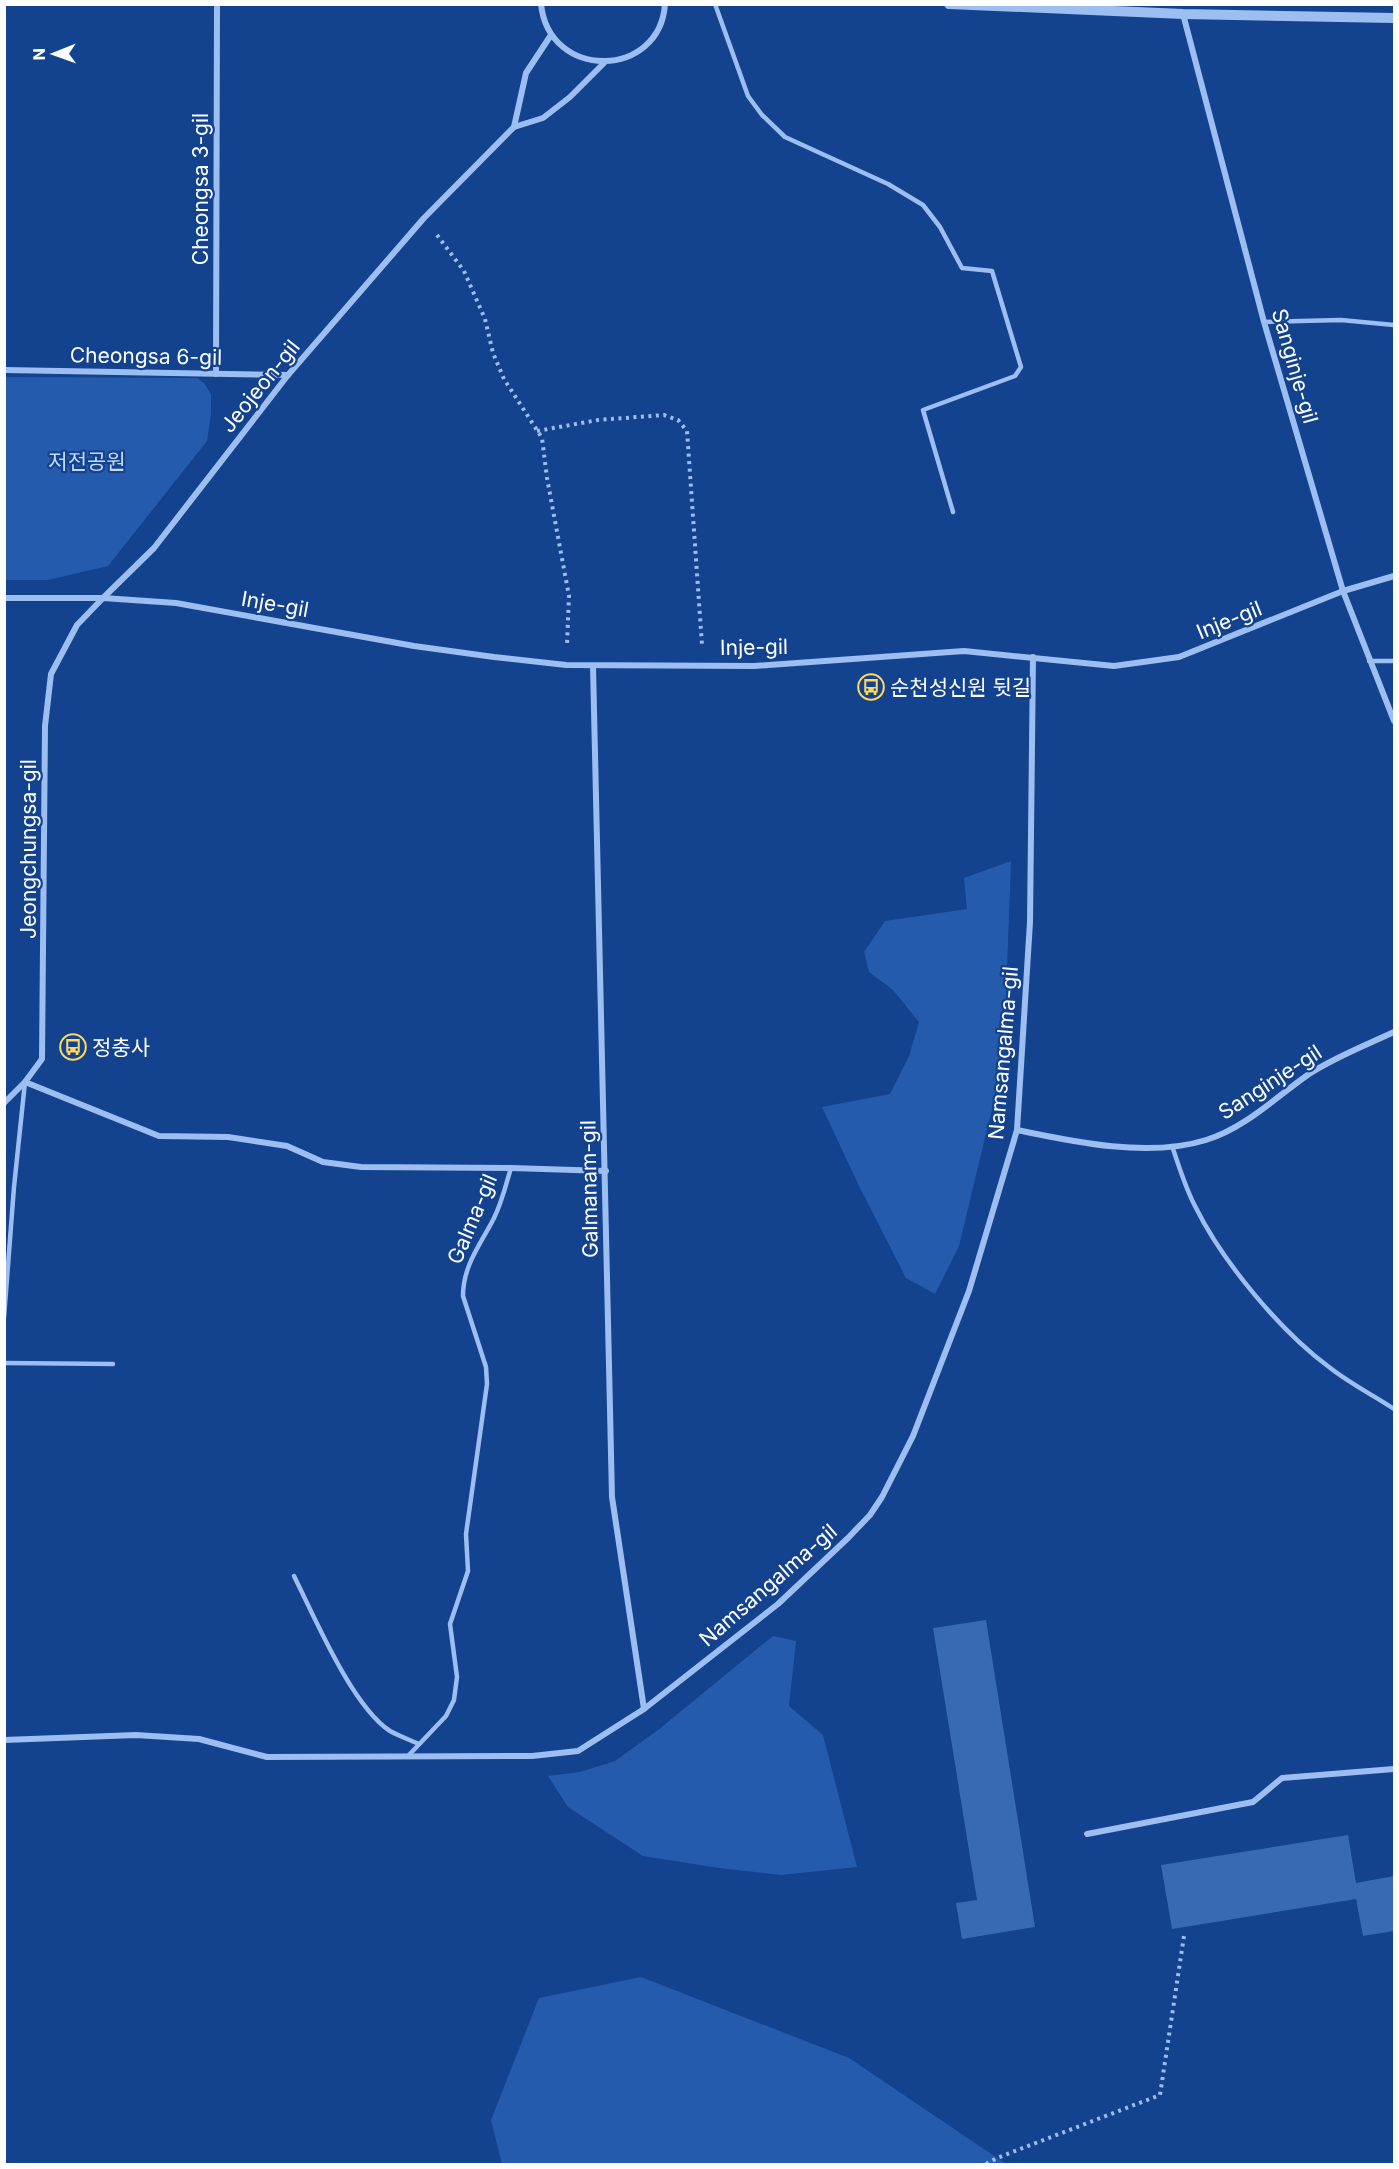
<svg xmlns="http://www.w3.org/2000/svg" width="1399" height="2169" font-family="Inter,'Noto Sans KR',sans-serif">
<rect width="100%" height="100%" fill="#13428e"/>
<!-- green -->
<g fill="#255bad">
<polygon points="5,377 197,378 204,383 211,394 211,414 207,441 108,566 48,580 5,580"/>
<polygon points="1011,861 1003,1075 990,1117 959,1246 935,1294 906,1278 859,1186 822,1107 890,1094 909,1056 919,1022 893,990 869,972 864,952 885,921 967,909 964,878"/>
<polygon points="773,1636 796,1641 789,1706 823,1735 857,1867 781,1875 719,1868 643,1856 568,1807 548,1776 580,1772 615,1761 658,1730"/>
<polygon points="641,1977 849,2058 1006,2164 502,2164 491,2120 539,1998"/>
</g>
<!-- building -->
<g fill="#3769b5">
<polygon points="986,1620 1035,1927 962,1939 956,1903 977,1900 933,1628"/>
<polygon points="1348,1835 1356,1883 1394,1876 1394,1931 1363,1936 1356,1899 1172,1929 1161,1865"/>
</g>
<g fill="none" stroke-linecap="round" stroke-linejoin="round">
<!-- path -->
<g stroke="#9cbef1" stroke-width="4" stroke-dasharray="3 4.5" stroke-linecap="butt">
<polyline points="437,235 464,271 485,319 493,353 504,379 542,438 547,478 569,596 567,644"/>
<polyline points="537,431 598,420 664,415 678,420 687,431 702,645"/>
<polyline points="986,2164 997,2158 1160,2095 1184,1936"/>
</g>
<!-- service -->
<g stroke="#9cbef1" stroke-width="4.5">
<polyline points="715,4 748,96 762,115 785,137 888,184 923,205 940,227 962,268 992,271 1021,367 1015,376 923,410 953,512"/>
<polyline points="1264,322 1341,320 1394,325"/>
<polyline points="1369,661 1394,661"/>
<path d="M1172,1146C1179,1166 1185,1187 1195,1206C1222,1261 1280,1331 1329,1367C1349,1383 1373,1395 1394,1409"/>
<polyline points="4,1318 14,1187 25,1082"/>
<polyline points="4,1363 113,1364"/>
<path d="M294,1576C315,1618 352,1706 390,1731C399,1736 410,1740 419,1744"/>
<path d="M408,1756L446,1716L454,1700L457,1677L450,1624L468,1571L466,1534L487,1384L486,1367L463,1296C463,1265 481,1244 494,1218C502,1202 506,1184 511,1168"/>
</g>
<!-- minor -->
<g stroke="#9cbef1" stroke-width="6">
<path d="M541,4C549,81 660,79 665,4"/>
<polyline points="1183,14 1264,322 1343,591 1394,721"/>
<polyline points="514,127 526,73 551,35"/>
<polyline points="4,370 288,375"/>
<polyline points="216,374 217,4"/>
<polyline points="4,598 103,598 154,548 288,375 424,218 514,127 543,118 570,97 604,63"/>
<polyline points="593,666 612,1497 644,1709"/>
<polyline points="25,1082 159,1136 228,1137 287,1146 323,1162 361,1167 511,1168 606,1171"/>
<polyline points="4,1103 25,1082 42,1059 45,726 51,674 77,625 103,598 176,603 414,646 494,657 566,665 754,666 964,651 1114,666 1179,657 1343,591 1394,576"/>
<path d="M1017,1130C1074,1142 1149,1158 1206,1140C1245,1128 1276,1097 1309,1074C1335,1057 1366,1045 1394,1032"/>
<polyline points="4,1740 136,1735 199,1739 267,1757 532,1756 578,1751 644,1709 778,1604 848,1538 870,1515 882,1497 913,1436 969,1291 1017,1130 1030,922 1033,657"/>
<polyline points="1087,1834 1253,1802 1282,1778 1394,1769"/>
</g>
<!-- tertiary -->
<polyline stroke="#9cbef1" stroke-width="10" points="949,4 1183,14 1394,18"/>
</g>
<!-- icons -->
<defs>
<g id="bus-ring" transform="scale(1.35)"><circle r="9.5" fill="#13428e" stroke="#ffd85c" stroke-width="1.5"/><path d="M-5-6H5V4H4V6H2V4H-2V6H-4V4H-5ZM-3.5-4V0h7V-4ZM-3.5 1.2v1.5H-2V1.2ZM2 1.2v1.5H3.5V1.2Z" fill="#ffd85c"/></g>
</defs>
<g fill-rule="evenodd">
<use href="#bus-ring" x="871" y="687"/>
<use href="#bus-ring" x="73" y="1047"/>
</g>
<g text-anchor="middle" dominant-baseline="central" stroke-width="4.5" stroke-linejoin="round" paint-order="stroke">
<!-- street labels -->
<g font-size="21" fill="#fff" stroke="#13428e">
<text transform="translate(200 189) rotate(-90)">Cheongsa 3-gil</text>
<text transform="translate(146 356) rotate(1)">Cheongsa 6-gil</text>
<text transform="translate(1295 366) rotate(74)">Sanginje-gil</text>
<text transform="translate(260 386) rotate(-51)">Jeojeon-gil</text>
<text transform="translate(275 604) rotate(10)">Inje-gil</text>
<text transform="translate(1229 620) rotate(-22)">Inje-gil</text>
<text transform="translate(754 647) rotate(-1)">Inje-gil</text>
<text transform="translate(28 849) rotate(-90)">Jeongchungsa-gil</text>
<text transform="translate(1003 1053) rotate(-85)">Namsangalma-gil</text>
<text transform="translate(1270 1082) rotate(-33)">Sanginje-gil</text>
<text transform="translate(589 1189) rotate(-91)">Galmanam-gil</text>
<text transform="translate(472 1219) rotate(-67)">Galma-gil</text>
<text transform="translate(768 1585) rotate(-41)">Namsangalma-gil</text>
</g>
<!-- park labels -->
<g font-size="21" fill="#c3dafc" stroke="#13428e">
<text x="87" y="461">저전공원</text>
</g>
<!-- poi labels -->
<g font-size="21" fill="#fff" stroke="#13428e" text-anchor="start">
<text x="890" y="687">순천성신원 뒷길</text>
<text x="92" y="1047">정충사</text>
</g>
</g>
<!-- border -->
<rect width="1399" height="2169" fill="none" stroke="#ffffff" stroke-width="12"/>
<!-- north arrow -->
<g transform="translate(54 54) rotate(269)" stroke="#13428e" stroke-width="4.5" paint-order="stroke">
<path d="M0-4.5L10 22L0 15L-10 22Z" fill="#ffffff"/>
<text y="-9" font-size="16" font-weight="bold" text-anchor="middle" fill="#ffffff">N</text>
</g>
</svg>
